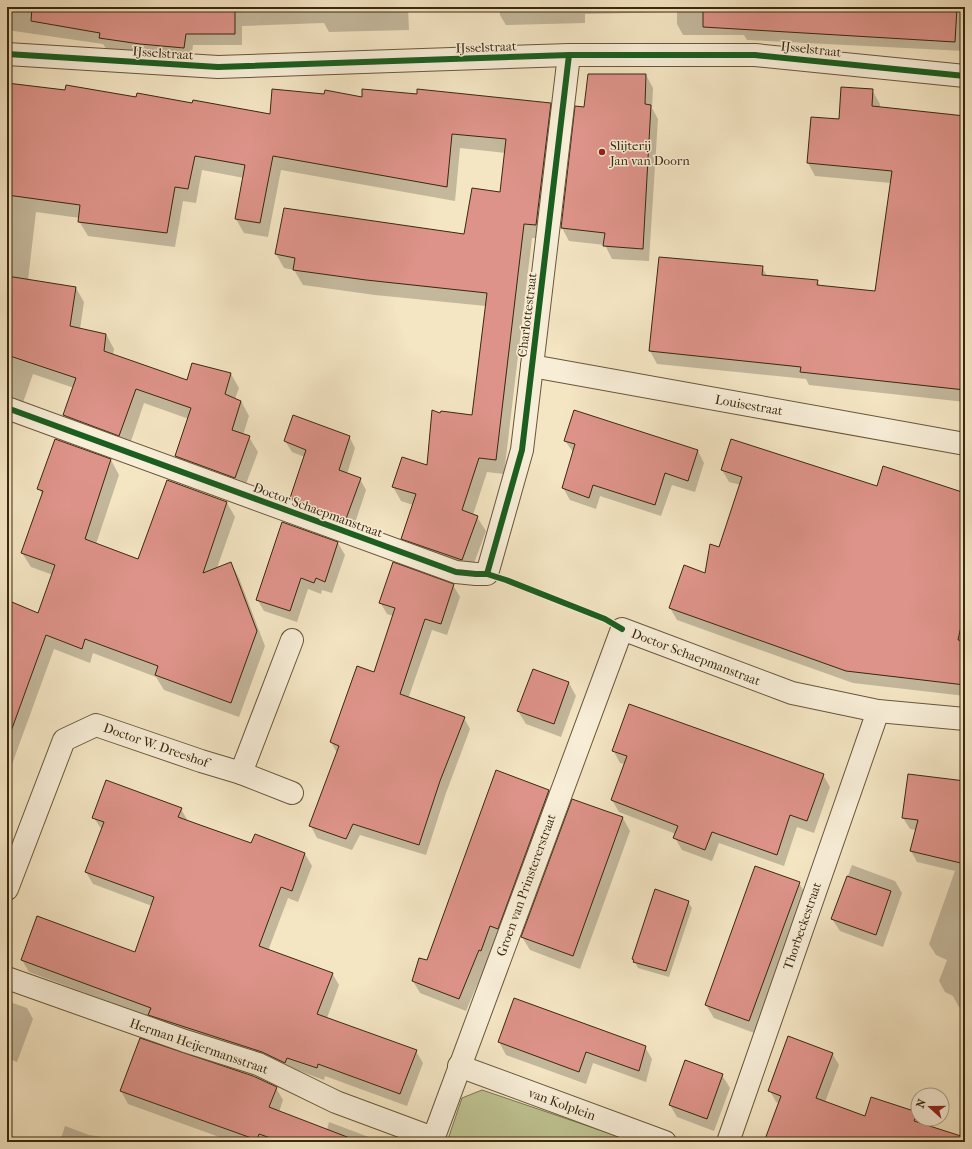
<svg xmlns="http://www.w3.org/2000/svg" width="972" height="1149" font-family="'IM FELL French Canon',serif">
<rect width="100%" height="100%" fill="#f4e5c3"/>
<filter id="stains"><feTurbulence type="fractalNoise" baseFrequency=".005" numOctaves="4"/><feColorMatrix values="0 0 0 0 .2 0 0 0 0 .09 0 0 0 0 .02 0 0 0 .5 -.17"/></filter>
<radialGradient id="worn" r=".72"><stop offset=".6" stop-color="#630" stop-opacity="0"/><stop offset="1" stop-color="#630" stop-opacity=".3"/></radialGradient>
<!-- green -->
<polygon fill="#bfc392" stroke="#7c7650" points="482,1090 635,1142 447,1142 462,1098"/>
<!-- shadow -->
<g fill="#0003">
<polygon points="7,7 408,7 409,30 329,32 324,23 242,26 242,45 193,45 191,60 107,50 103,44 7,30"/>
<polygon points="499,7 965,7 965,51 747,40 744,35 683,35 677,24 677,12 585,14 585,23 506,25 500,15"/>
<polygon points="646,75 653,88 652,108 658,119 649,261 612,259 605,245 569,241 562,228 585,108"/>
<polygon points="7,84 193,104 271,116 362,98 418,95 550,104 558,119 544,239 532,238 504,474 487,472 473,515 477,517 486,531 470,574 411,553 402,539 413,505 401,501 393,487 428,467 441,415 473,416 486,306 375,295 303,285 294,270 284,268 276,254 465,235 501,193 506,153 460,148 455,201 281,170 268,237 244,233 236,219 244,178 202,170 196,203 183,201 175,247 88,236 79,221 80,218 36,212 28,280 76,288 84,302 80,329 106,334 114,349 113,355 188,381 231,374 239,388 235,399 241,401 249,416 243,435 249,437 258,452 243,492 185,470 176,456 189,419 144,403 128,450 73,430 64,415 74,388 33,374 20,411 7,413"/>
<polygon points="872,90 880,104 880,108 965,117 965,402 809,385 806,379 657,364 650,351 762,267 767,276 817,281 820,286 876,292 891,183 815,176 808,163 811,118 840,120"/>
<polygon points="574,411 698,451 704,463 695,492 672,485 661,516 600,496 596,509 570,500 563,488 574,453 565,441"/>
<polygon points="7,427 12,436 7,451"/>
<polygon points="349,436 355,448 347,474 360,479 366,490 353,529 298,509 292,498 305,457 292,452 285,441"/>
<polygon points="56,440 111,460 119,475 96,544 139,560 227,503 235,517 217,568 231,563 239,578 265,646 239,717 164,690 156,677 93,653 90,663 54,649 7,778 7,602 38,614 53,575 31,567 22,553 43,496 39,489"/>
<polygon points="722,470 878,487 965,494 965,696 853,683 677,620 670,608 705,574 719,548 741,485 729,482"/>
<polygon points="283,523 338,543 345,555 332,593 322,590 321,594 308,589 297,622 264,611 257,599"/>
<polygon points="453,585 460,597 447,635 432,630 408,699 464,718 470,729 446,793 426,855 360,835 352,850 317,838 311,826 337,753 331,742 374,673 393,616 387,614 380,602"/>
<polygon points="569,683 576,696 561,737 526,724 518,711"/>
<polygon points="613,750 823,775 830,787 814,833 797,827 784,866 719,843 712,861 682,850 675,838 676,834 619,812 612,800 625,764 620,763"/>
<polygon points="965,782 965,1008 959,1007 953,996 945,992 939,981 947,960 936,955 929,944 955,871 917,862 911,851 916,830 910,829 903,818"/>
<polygon points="548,791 555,803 466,1011 420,993 413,981"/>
<polygon points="181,809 188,821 252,844 255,836 305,854 312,866 298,902 288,898 268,951 332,973 339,985 327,1018 416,1051 423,1063 407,1106 325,1076 324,1080 294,1069 292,1075 156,1027 150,1017 29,972 22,960 136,953 152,906 93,884 86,872 102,830 94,818"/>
<polygon points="623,818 630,831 580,969 530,950 522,937"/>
<polygon points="852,865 895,881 902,893 883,947 840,931 832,919"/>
<polygon points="799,883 807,896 757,1034 714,1018 706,1005"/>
<polygon points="688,902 692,908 669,977 638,968 633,959"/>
<polygon points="514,999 645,1047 652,1059 646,1082 593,1063 586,1084 506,1055 499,1042"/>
<polygon points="7,1001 27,1008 33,1019 17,1062 7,1058"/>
<polygon points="832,1053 839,1065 825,1102 865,1118 916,1112 918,1119 920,1119 923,1124 965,1139 965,1142 765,1142 779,1103 776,1102 770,1091"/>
<polygon points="722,1075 730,1088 714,1131 677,1117 670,1105"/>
<polygon points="276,1088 283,1100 279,1112 327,1130 329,1122 382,1142 233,1142 128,1104 121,1091"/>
<polygon points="7,1115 9,1119 7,1124"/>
<polygon points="65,1126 89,1135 134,1142 60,1142"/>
</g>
<!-- building -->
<g fill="#dd9389" stroke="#3a280d">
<polygon points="32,7 235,7 235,34 186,34 184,48 140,44 99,38 100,33 31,21"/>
<polygon points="703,7 957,7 955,42 703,27"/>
<polygon points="588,74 646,74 645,104 651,105 643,249 603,246 605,233 561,228 575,106 584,107"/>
<polygon points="7,83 65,90 66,85 136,97 137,93 192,103 193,100 270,114 272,89 324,94 325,90 362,97 362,89 417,94 417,89 551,103 536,225 524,224 496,460 479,458 462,510 478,516 462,560 401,539 416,494 392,487 402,457 427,465 432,410 440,413 441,411 472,415 487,293 366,280 293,270 295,258 275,254 284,208 464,234 472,188 500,192 506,139 452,134 447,187 273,156 260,223 235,219 245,165 195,156 188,189 175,187 167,233 78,222 80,205 7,195"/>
<polygon points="841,87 873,89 872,106 965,116 965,390 800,372 801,367 649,351 659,257 763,266 762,275 818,280 817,285 875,291 892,171 807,163 811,117 839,119"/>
<polygon points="7,276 76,287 70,326 106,334 104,351 187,380 192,363 231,373 225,394 241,401 232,430 250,436 235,478 175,456 191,408 136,389 119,436 63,415 76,378 7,355"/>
<polygon points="574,410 698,450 688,481 665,473 655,505 593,485 589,498 562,488 575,444 564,441"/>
<polygon points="293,415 350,436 339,470 361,478 346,519 290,498 306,450 284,441"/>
<polygon points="55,439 111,459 85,539 138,559 167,480 227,502 203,573 231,562 257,631 231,703 155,675 158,666 85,639 82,649 46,635 10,734 7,733 7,600 38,613 55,565 21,553 43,491 37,489"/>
<polygon points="731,439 877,486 883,466 965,493 965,608 958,640 965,641 965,685 846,671 669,608 684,565 705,573 710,544 719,547 742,477 721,470"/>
<polygon points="282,522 338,542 325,582 316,578 314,583 301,578 290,611 256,600"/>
<polygon points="393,562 454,584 441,624 425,619 400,694 465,717 440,781 419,845 353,824 346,839 309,826 339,746 330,742 357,666 374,672 395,608 379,603"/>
<polygon points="533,669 569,682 554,724 517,711"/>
<polygon points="629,704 824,774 807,821 790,815 777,855 712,832 705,850 673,838 678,826 611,800 627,756 612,751"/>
<polygon points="496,770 549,790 498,929 490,926 481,951 479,950 459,999 412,981 419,958 427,960"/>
<polygon points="908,774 965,781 965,864 910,851 918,820 902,818"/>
<polygon points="106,780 182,808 178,817 203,826 251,843 255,834 305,853 292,891 281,887 259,946 333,973 317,1014 417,1050 400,1094 318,1064 317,1068 287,1058 285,1063 262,1052 148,1015 151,1008 21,960 37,916 135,952 154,897 85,872 104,822 92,818"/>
<polygon points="572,799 623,817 573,956 521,937"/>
<polygon points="755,866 800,882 749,1021 705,1005"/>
<polygon points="847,876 891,891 876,935 831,919"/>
<polygon points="655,889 689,901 666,971 633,962 634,960 632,959"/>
<polygon points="514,998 646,1046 639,1071 586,1052 579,1072 498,1042"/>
<polygon points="788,1036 833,1053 816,1098 865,1116 871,1097 917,1112 914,1121 964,1137 963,1142 764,1142 781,1096 768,1091"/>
<polygon points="140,1038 253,1076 277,1087 269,1107 355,1140 355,1142 282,1142 259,1134 257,1140 120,1091"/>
<polygon points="685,1060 723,1074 707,1119 669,1105"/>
</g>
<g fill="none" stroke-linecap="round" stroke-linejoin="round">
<!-- minor casing -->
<g stroke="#68573a" stroke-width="24">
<g id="minor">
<polyline points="7,54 218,67 569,55 755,55 965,76"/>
<polyline points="532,366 965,444"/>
<polyline points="7,408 456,572 476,574 487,574 522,450 569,55"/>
<polyline points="241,773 292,793"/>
<polyline points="7,889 64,740 96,725 201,761 241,773 292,640"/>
<polyline points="7,978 185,1041 258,1064 336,1102 433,1138"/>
<polyline points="459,1066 665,1142"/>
<polyline points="432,1142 622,629 792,693 878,711 965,719"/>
<polyline points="728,1142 878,711"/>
</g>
</g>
<!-- minor -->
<use href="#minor" stroke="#f8eed8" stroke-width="22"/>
<!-- cycleway casing -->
<g stroke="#f8eed8" stroke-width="8">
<g id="cycleway">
<polyline points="7,54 218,67 569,55 755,55 965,76"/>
<polyline points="7,408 456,572 476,574 487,574 506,580 605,619 622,629"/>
<polyline points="487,574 522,450 569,55"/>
</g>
</g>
<!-- cycleway -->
<use href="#cycleway" stroke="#1b5e20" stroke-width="6"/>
</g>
<!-- markers -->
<circle fill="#8f2418" stroke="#f8eed8" stroke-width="1.5" cx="602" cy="152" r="4"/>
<g text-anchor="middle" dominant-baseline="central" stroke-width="3" stroke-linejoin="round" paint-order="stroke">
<!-- street labels -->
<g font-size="13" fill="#3a280d" stroke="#f8eed8">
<text transform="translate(486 47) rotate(-2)">IJsselstraat</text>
<text transform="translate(811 49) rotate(6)">IJsselstraat</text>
<text transform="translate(163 53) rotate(4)">IJsselstraat</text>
<text transform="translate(527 315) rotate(-83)">Charlottestraat</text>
<text transform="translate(749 405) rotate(10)">Louisestraat</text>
<text transform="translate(318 510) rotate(20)">Doctor Schaepmanstraat</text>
<text transform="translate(696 657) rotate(21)">Doctor Schaepmanstraat</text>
<text transform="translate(156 745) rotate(19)">Doctor W. Dreeshof</text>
<text transform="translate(526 885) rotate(-70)">Groen van Prinstererstraat</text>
<text transform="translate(802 926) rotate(-71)">Thorbeckestraat</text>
<text transform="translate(199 1046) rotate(19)">Herman Heijermansstraat</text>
<text transform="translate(562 1104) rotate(20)">van Kolplein</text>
</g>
<!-- poi labels -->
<g font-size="13" fill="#3a280d" stroke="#f8eed8" text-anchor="start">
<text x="610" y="145">Slijterij<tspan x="610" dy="15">Jan van Doorn</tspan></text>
</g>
</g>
<!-- margin -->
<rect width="972" height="1149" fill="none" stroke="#f4e5c3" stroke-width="24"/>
<rect x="8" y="8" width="956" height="1133" fill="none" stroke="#3a280d" stroke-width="2"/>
<rect x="12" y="12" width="948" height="1125" fill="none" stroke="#3a280d"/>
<!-- north arrow -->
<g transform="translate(930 1107) rotate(291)"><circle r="19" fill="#f8eed8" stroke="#ac9f87"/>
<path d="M0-3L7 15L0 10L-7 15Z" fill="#8f2418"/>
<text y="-6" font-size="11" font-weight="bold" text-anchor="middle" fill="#3a280d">N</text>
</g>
<rect width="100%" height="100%" filter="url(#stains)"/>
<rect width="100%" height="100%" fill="url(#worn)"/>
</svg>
